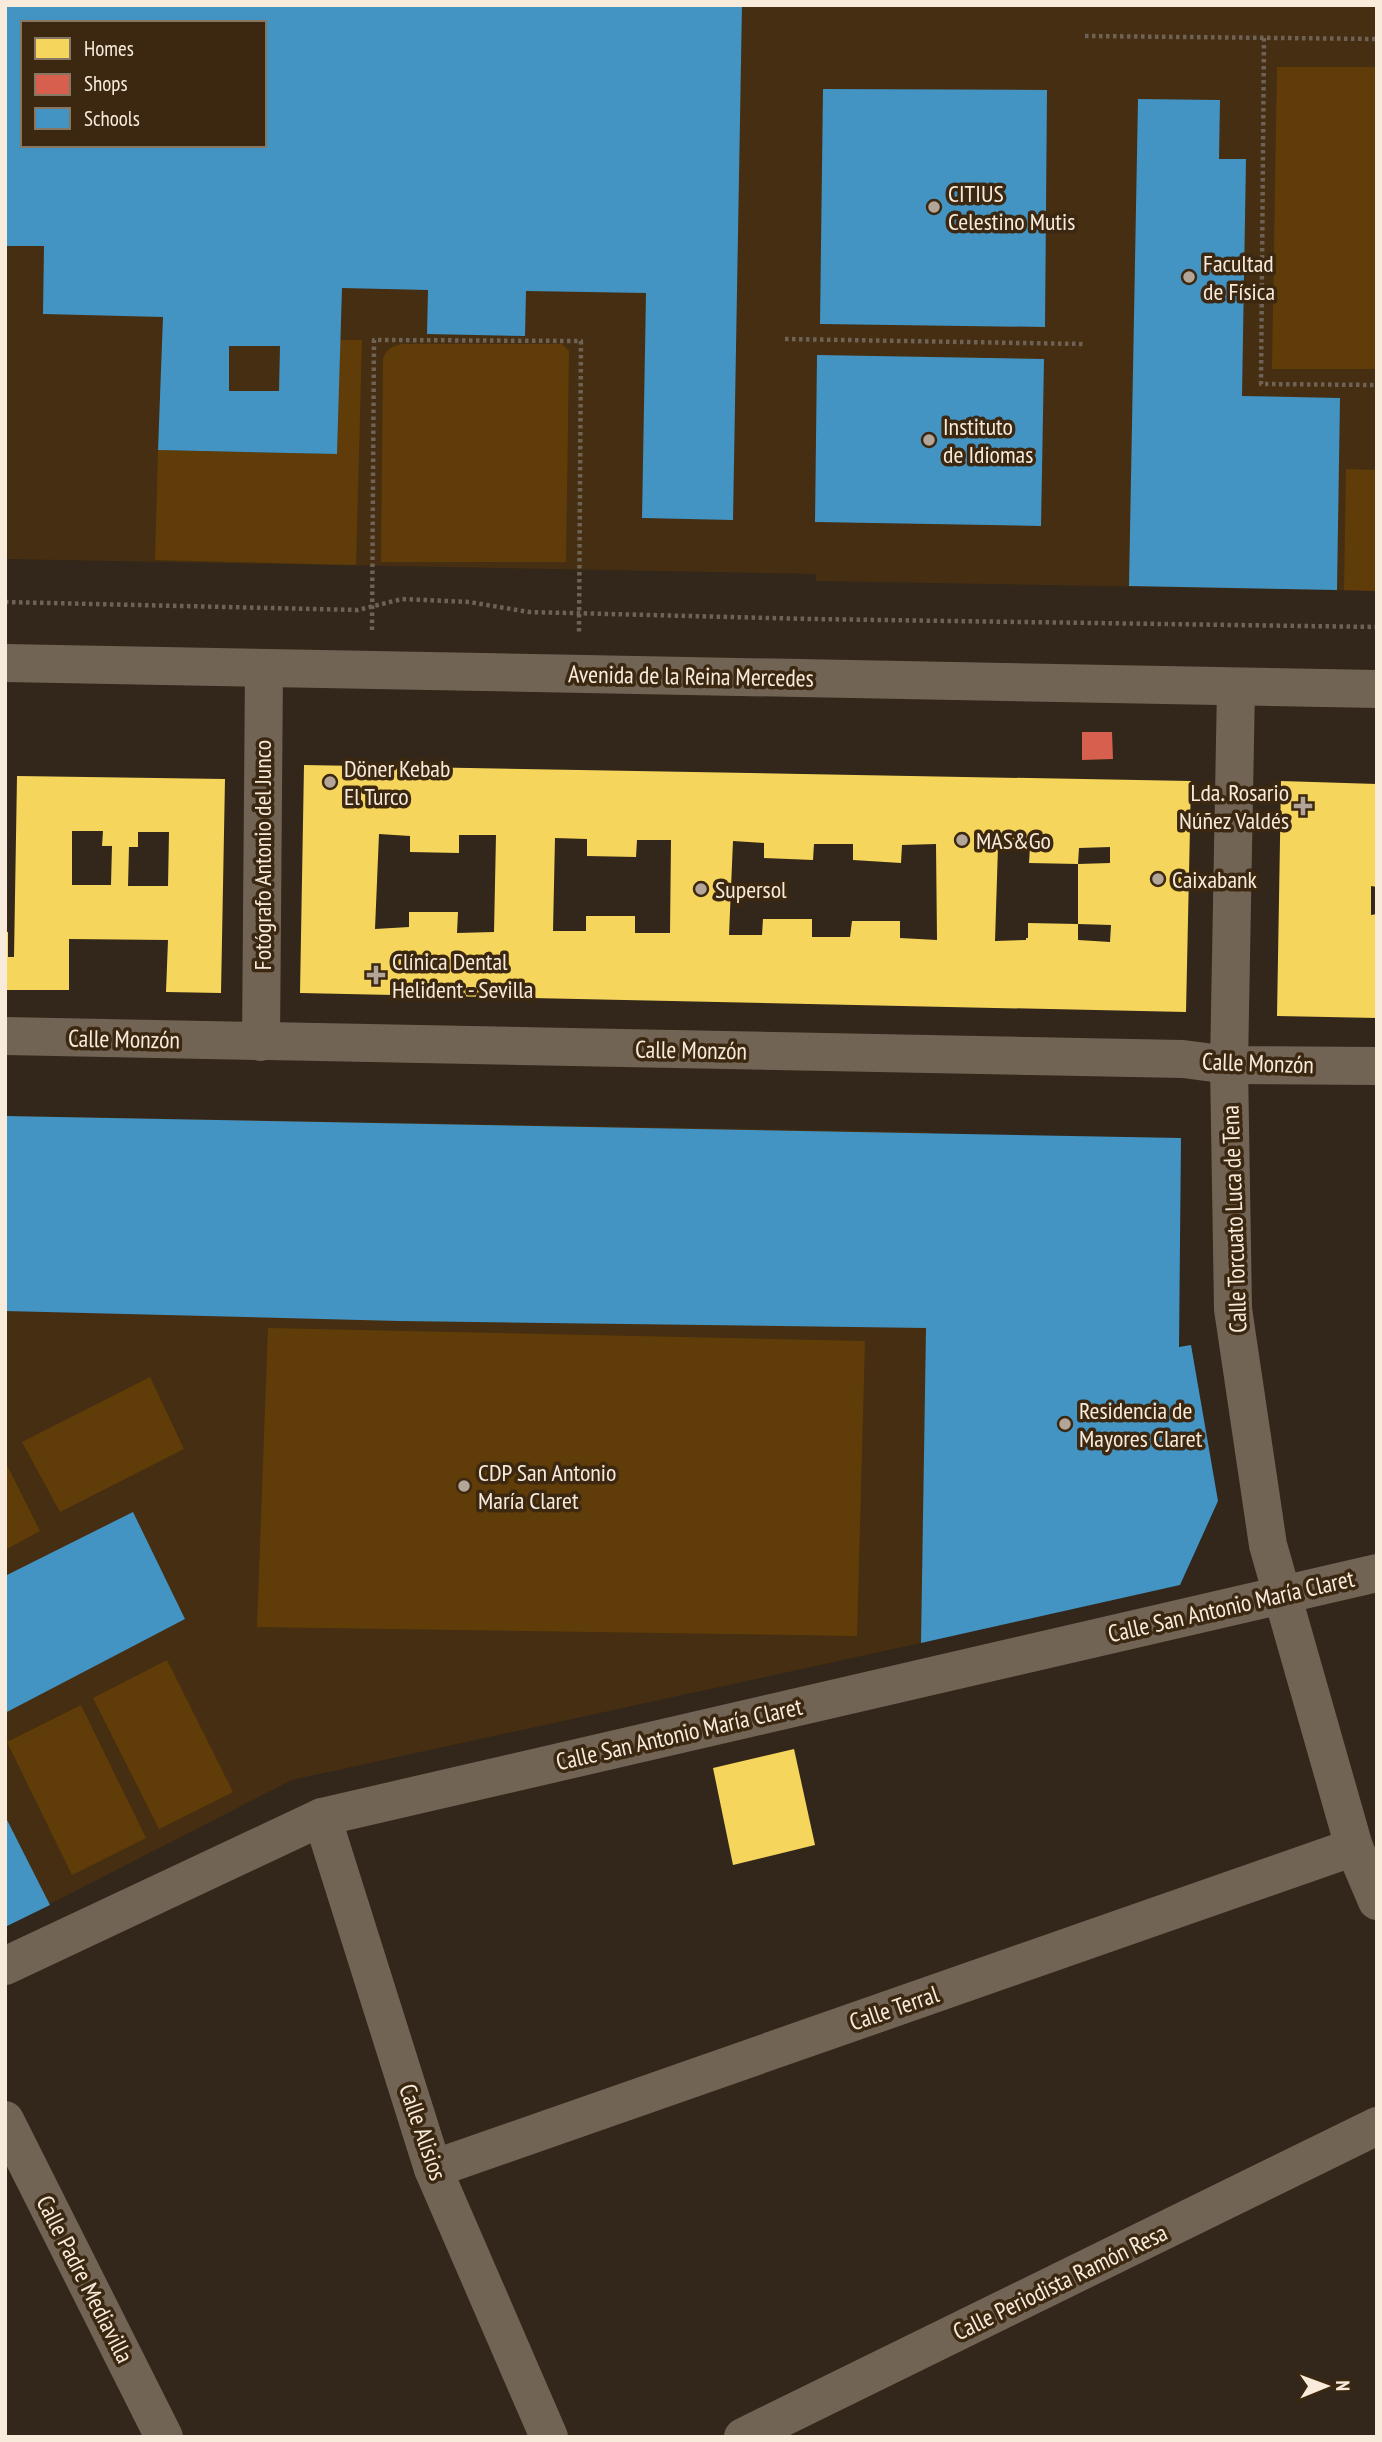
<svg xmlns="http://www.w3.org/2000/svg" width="1382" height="2442" font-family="'PT Sans Narrow',sans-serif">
<rect width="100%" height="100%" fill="#32271a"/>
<!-- built -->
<g fill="#452e11" fill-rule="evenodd">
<path d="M5,5H1377V591L816,581V574L5,559ZM23,23H264V145H23Z"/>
<polygon points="5,1116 931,1132 921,1643 292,1780 5,1927"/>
</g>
<!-- green -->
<g fill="#603d08">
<polygon points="1277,67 1377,67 1377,369 1272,369"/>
<polygon points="340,340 362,340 356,565 155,560 158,450 337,454"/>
<path d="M402,344H562L569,351L566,562H381L383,359C387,348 392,346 402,344Z"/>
<polygon points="1346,469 1377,470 1377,591 1344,590"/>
<polygon points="268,1328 865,1341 857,1636 257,1627"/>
<polygon points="150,1377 184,1449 60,1512 22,1442"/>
<polygon points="5,1461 40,1531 5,1550"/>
<polygon points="167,1660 233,1792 159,1829 93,1698"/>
<polygon points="81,1705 146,1838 72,1875 7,1742"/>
</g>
<!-- homes -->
<g fill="#f6d55c" fill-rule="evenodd">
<path d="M304,765L1191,781L1186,1012L300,993ZM379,834L410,836V852L459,853V835H496L494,932L457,933L458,912H409V927L375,929ZM555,838L587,839V856L636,857L637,840H671L670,933H635V916H586V931H553ZM733,841L764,843V858L813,860L814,844H853V860L901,863L902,845L936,844L937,940L900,938V921H852L850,937H812V919H763L762,935H729ZM998,847H1030L1029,863L1078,864L1079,848L1110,847V863L1078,864V924L1028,923V938H1026V940L995,941ZM1078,924L1111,925L1110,942L1078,940Z"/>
<path d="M17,776L225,779L221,993L166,992L168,940L69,939V990H5V932H8V957H14ZM72,831H103L102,846H112L111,885H72ZM138,832H169L168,886H128L129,847H138Z"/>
<polygon points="1281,781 1377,784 1377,887 1371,886 1371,915 1377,914 1377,1018 1277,1016"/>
<polygon points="794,1749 815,1845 733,1865 713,1768"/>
</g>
<!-- shops -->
<polygon fill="#d6604d" points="1082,732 1112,732 1113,759 1082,760"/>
<!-- schools -->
<g fill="#4393c3" fill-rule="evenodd">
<path d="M5,5H742L733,520L642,518L646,293L526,291L525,336L427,334L428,290L342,288L337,454L158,450L163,317L43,314L44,246H5ZM23,23H264V145H23ZM229,346H280L279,391H229Z"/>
<polygon points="823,89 1047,90 1045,327 820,324"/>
<polygon points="1138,99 1220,100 1219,159 1246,159 1242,396 1340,398 1337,590 1129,586"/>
<polygon points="817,355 1044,359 1041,526 815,522"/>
<polygon points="5,1116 1181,1138 1179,1347 1191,1345 1218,1501 1180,1585 921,1643 926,1328 399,1321 5,1311"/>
<polygon points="133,1512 185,1619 5,1713 5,1576"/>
<polygon points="5,1816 50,1905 5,1927"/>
</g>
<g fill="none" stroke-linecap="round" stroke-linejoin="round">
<!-- path -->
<g stroke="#6d6255" stroke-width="4.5" stroke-dasharray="3.5 3.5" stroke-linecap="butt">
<polyline points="1085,36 1377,39"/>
<polyline points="1264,38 1261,384 1377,385"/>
<polyline points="785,339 1083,344"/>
<polyline points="5,602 358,610 402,599 469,602 529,612 810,619 1377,627"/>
<polyline points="372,630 374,340 581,341 579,632"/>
</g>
<!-- minor -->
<g stroke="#716455" stroke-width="38">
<polyline points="5,663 1377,689"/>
<polyline points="1236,687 1229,1065 1233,1309 1268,1545 1354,1847 1377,1901"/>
<polyline points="5,1036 1183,1059 1229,1065 1377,1066"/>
<polyline points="261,1042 264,668"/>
<polyline points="322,1817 433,2169 549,2437"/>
<polyline points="5,1966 322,1817 1377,1573"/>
<polyline points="5,2120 164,2437"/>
<polyline points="433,2169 1354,1847"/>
<polyline points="743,2437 1377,2126"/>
</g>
</g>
<!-- markers -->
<g fill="#b3a698" stroke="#3c2810" stroke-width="2.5">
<circle cx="934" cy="207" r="7"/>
<circle cx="1189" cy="277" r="7"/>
<circle cx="929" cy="440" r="7"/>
<circle cx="330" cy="782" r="7"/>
<path d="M1299.5 795.5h7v7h7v7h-7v7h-7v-7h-7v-7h7z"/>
<circle cx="962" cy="840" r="7"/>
<circle cx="1158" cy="879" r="7"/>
<circle cx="701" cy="889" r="7"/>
<path d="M372.5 964.5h7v7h7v7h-7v7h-7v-7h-7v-7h7z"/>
<circle cx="1065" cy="1424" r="7"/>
<circle cx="464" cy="1486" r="7"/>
</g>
<g text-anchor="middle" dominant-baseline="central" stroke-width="7" stroke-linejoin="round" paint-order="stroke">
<!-- poi labels -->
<g font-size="24" fill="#f8ebdc" stroke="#3c2810" text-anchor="start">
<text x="948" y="193">CITIUS<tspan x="948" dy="28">Celestino Mutis</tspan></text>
<text x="1203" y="263">Facultad<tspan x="1203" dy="28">de Física</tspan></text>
<text x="943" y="426">Instituto<tspan x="943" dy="28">de Idiomas</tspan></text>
<text x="344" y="768">Döner Kebab<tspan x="344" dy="28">El Turco</tspan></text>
<text x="1289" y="792" text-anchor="end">Lda. Rosario<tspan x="1289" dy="28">Núñez Valdés</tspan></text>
<text x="976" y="840">MAS&amp;Go</text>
<text x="1172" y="879">Caixabank</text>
<text x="715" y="889">Supersol</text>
<text x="392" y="961">Clínica Dental<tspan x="392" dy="28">Helident - Sevilla</tspan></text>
<text x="1079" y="1410">Residencia de<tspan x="1079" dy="28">Mayores Claret</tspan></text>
<text x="478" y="1472">CDP San Antonio<tspan x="478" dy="28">María Claret</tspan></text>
</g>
<!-- street labels -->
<g font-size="24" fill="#f8ebdc" stroke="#3c2810">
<text transform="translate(691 676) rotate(1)">Avenida de la Reina Mercedes</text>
<text transform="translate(262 855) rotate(-90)">Fotógrafo Antonio del Junco</text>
<text transform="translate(124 1039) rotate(1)">Calle Monzón</text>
<text transform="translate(691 1050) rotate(1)">Calle Monzón</text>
<text transform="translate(1258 1063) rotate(2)">Calle Monzón</text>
<text transform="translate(1234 1219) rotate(-92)">Calle Torcuato Luca de Tena</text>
<text transform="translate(1231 1606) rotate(-13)">Calle San Antonio María Claret</text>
<text transform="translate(679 1734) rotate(-13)">Calle San Antonio María Claret</text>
<text transform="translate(894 2008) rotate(-19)">Calle Terral</text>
<text transform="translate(423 2132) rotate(71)">Calle Alisios</text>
<text transform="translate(85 2279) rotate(63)">Calle Padre Mediavilla</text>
<text transform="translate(1060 2282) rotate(-26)">Calle Periodista Ramón Resa</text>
</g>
</g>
<!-- border -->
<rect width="1382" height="2442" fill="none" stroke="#f8ebdc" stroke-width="14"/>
<!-- legend -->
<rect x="21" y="21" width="245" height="126" fill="#3c2810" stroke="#877662" stroke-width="2"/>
<rect x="35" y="38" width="35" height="21" fill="#f6d55c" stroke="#877662" stroke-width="2"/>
<text x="84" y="56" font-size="21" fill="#f8ebdc">Homes</text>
<rect x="35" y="74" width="35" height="21" fill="#d6604d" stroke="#877662" stroke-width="2"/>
<text x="84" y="91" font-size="21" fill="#f8ebdc">Shops</text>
<rect x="35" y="108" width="35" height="21" fill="#4393c3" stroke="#877662" stroke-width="2"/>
<text x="84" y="126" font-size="21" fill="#f8ebdc">Schools</text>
<!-- north arrow -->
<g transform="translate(1326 2386) rotate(89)" stroke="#3c2810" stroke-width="5" paint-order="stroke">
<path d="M0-5L12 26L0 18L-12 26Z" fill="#f8ebdc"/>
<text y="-10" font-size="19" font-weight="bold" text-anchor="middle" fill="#f8ebdc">N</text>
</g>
</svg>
